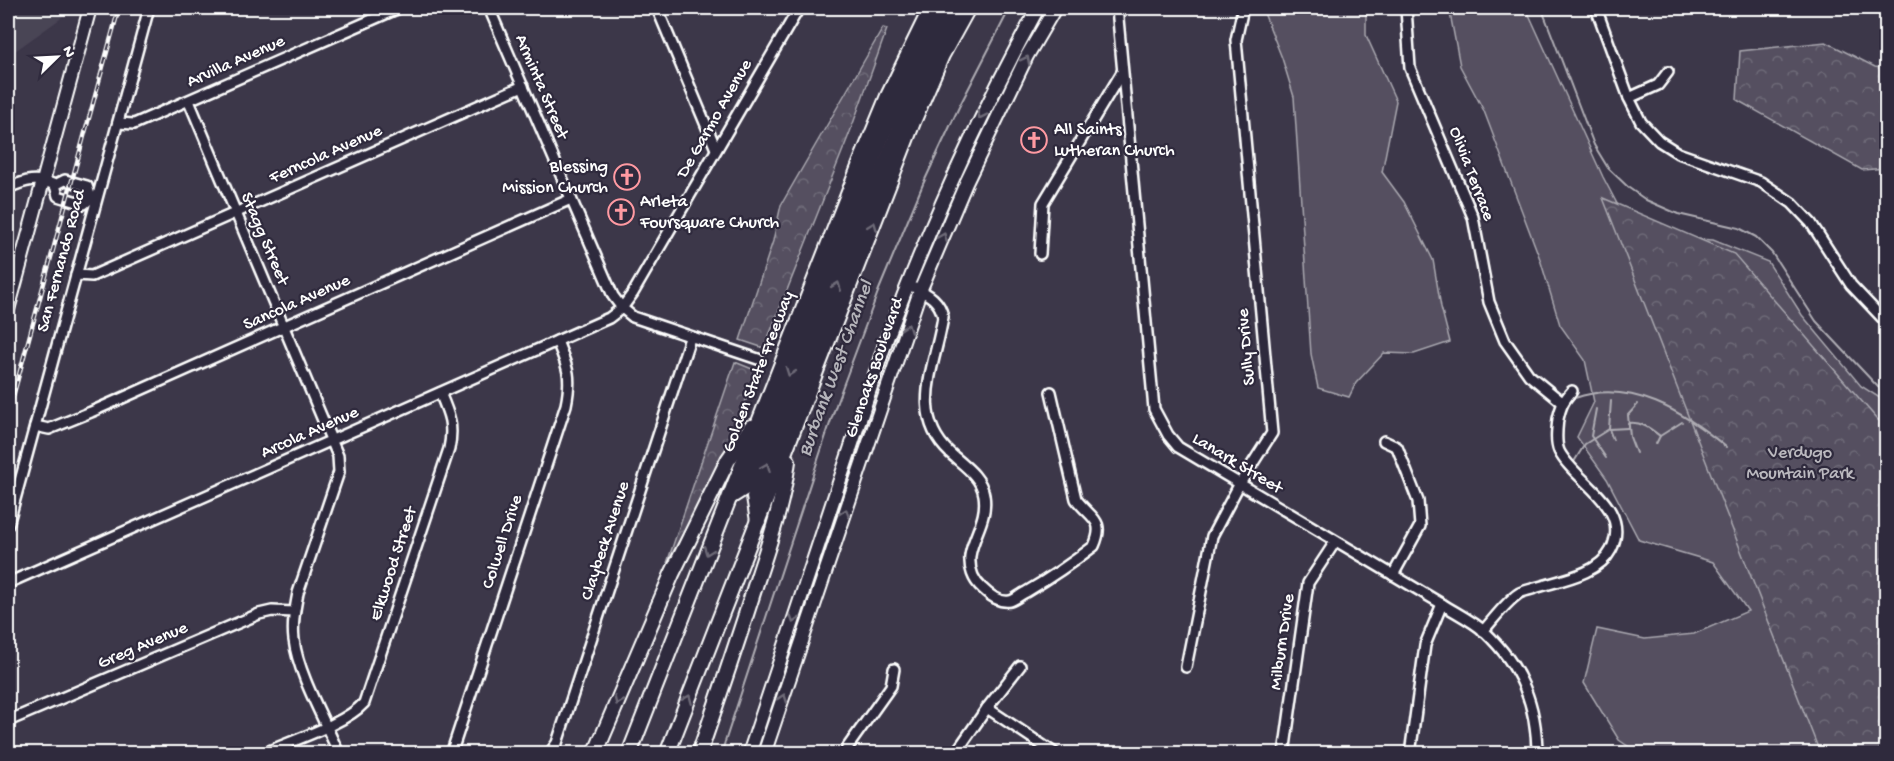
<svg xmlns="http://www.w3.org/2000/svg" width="1894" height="761" font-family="'Gochi Hand',sans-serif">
<defs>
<pattern id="park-crowns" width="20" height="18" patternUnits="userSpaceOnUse" patternTransform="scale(1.5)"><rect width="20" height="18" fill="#555060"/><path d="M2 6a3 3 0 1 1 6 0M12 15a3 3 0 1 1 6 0" fill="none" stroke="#6e6a78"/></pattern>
</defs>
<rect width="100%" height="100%" fill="#3c3749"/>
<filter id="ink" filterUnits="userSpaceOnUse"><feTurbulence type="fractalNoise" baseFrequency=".0167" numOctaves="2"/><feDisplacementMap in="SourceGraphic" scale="12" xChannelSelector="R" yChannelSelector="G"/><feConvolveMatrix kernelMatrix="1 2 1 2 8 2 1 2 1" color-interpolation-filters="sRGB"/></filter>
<g filter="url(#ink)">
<!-- built -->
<polygon fill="#494455" points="8,8 69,8 60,19 8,56"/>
<!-- grass -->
<g fill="#555060" stroke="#aaa8b0" stroke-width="1.5">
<polygon points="1262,8 1366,8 1366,35 1396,101 1382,172 1404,202 1433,260 1441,307 1450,342 1414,354 1384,353 1356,383 1349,397 1318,388 1311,354 1294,97 1282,58"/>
<polygon points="1449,8 1526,8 1603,177 1625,219 1628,235 1713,240 1768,262 1802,315 1861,386 1886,402 1886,753 1638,753 1619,740 1584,683 1597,629 1645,639 1694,634 1748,611 1713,562 1639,540 1607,479 1577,437 1594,402 1585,360 1560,325 1540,259 1484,111 1460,66"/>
</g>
<!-- park -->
<g fill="url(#park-crowns)" stroke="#aaa8b0" stroke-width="1.5">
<polygon points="883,28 887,29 850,132 764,348 740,340 773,241 781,205"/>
<polygon points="1826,42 1875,67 1886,69 1886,168 1862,170 1737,100 1740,51"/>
<polygon points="1603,198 1734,254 1878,420 1886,422 1886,753 1820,753"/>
<polygon points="735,362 757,371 741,413 715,474 667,563"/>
</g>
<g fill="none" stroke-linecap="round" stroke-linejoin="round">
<!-- stream -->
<g stroke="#afadb4" stroke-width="2">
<polyline points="1543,12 1594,145 1608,168 1629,188 1646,200 1678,214 1739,228 1756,237 1772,253 1816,321 1878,387 1886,391"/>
<path d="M1575,398C1630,378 1685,413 1726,447"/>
<polyline points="1611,401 1609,429 1613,440"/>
<polyline points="1596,409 1591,436 1606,458"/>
<path d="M1628,423C1641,421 1651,429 1660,436"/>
<polyline points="1656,444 1660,436 1682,422"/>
<polyline points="1636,453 1630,437 1628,415 1638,404"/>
<polyline points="1572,465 1585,444 1609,429 1628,428"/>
<polyline points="721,754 837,402 878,292 923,184 959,107 1010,8"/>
</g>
<!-- minor casing -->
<g stroke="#fff" stroke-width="14">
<g id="minor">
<polyline points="489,8 613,296 622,308 633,317 758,359"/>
<polyline points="657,8 716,149"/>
<path d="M1117,8L1154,409L1168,435L1178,447L1442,604C1456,613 1473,621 1485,632C1521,666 1537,705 1537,754"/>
<polyline points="1406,8 1410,68 1473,217 1489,302 1505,341 1529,375 1562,402"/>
<polyline points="1596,8 1629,98 1641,122 1659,141 1678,153 1761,182 1792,203 1811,223 1851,285 1886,322"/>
<polyline points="1629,98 1658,85 1668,72"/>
<path d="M189,101L338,456L339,472L298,593C295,609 292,624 294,640C298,674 325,721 339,754"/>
<polyline points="118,123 134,124 399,8"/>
<polyline points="55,185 58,196 84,204 91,198"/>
<path d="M8,188C26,180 36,177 55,185L65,180L87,186L91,198"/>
<polyline points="1040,254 1043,203 1122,72"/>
<polyline points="76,275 92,276 523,86"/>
<path d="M915,288C929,294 940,301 943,317C936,364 908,414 950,453C963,465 981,476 984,495C988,519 973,535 970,556C969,568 973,580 982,588C989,595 999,603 1010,601C1015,600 1021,594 1026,592C1050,578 1072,563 1094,546C1106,519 1090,518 1076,499L1051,392"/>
<polyline points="35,426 49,429 91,412 571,199"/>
<polyline points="1384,441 1397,447 1418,501 1420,526 1393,575"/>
<polyline points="8,525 149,8"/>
<polyline points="8,583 609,318 622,308 633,293 799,8"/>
<path d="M1483,631C1494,619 1505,603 1518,594C1522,591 1530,590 1535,588C1560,580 1598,575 1611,550C1633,506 1574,482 1559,451C1555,441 1557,429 1558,419C1561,406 1563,401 1572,391"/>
<polyline points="1186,667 1212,536 1239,485 1272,433 1236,40 1243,8"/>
<polyline points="987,708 1056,754"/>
<polyline points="8,721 259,614 272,611 294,612"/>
<path d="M262,754C290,741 344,725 364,703L449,449C454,425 449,414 440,393"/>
<path d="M451,754L566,405C572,376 568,368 557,341"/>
<polyline points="549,754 557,743 690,338"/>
<polyline points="846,754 847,748 891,686 894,669"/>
<polyline points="955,754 987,708 1020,666"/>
<polyline points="1284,754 1308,583 1335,542"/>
<polyline points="1410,754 1425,645 1442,604"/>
</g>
</g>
<!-- major casing -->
<g stroke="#fff" stroke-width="16">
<g id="major">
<polyline points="8,310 90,8"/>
<path d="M749,754L886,341C929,226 979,115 1038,8"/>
<polyline points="764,754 920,291 966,183 1027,56 1055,8"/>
</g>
</g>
<!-- highway casing -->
<g stroke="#fff" stroke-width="18">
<g id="highway">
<polyline points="730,497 746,487 883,134 906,80 942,8"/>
<polyline points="758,521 754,497 914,92 954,8"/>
<polyline points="595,754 672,574 728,460 751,427"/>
<polyline points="629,754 862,159 888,96 931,8"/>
<polyline points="667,754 913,122 942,55 968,8"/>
<path d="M699,754C719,696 739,638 757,580C770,541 783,502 788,461"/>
</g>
</g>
<!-- minor -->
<use href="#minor" stroke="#2f2a3d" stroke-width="9"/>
<!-- major -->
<use href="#major" stroke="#2f2a3d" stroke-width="12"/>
<!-- highway -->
<use href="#highway" stroke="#2f2a3d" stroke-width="14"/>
<!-- rail casing -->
<g stroke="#fff" stroke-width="4.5">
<polyline id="rail" points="8,415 119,8"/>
</g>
<!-- rail -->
<use href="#rail" stroke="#2f2a3d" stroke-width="2" stroke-dasharray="7" stroke-linecap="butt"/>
</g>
<!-- one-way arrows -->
<defs><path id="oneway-chevron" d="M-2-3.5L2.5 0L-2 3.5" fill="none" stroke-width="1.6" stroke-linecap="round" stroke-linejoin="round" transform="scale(1.5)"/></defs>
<g stroke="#6d6a77">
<use href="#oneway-chevron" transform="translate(1026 60) rotate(-63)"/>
<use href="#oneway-chevron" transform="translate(981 115) rotate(116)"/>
<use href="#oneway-chevron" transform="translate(873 226) rotate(-69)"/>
<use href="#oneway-chevron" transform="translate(943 237) rotate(-67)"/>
<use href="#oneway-chevron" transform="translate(837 286) rotate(-69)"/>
<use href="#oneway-chevron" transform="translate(907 328) rotate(-71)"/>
<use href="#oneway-chevron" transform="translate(790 372) rotate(111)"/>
<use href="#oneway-chevron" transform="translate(766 467) rotate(-68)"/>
<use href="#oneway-chevron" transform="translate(845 513) rotate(-71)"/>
<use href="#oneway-chevron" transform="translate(708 551) rotate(111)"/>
<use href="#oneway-chevron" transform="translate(794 619) rotate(108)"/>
<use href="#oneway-chevron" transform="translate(783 698) rotate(-71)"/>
<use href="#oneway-chevron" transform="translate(688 699) rotate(-68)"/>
<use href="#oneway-chevron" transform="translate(618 701) rotate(114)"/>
</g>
</g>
<!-- icons -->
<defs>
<g id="church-ring" transform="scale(1.35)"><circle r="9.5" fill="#2f2a3d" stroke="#ff9aa2" stroke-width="1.5"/><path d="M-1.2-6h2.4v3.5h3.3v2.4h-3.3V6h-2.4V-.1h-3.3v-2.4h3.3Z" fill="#ff9aa2"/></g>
</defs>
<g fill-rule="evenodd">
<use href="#church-ring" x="1034" y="140"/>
<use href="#church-ring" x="627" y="177"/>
<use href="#church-ring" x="621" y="212"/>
</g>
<g text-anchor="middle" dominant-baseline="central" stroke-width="4.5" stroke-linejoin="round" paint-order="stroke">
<!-- street labels -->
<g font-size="18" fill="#fff" stroke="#2f2a3d">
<text transform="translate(236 62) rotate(-24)">Arvilla Avenue</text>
<text transform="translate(541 87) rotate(67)">Arminta Street</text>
<text transform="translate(715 119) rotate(-60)">De Garmo Avenue</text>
<text transform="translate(326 155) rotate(-24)">Ferncola Avenue</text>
<text transform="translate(1471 174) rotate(69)">Olivia Terrace</text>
<text transform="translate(264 239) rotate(67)">Stagg Street</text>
<text transform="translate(62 261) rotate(-75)">San Fernando Road</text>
<text transform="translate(297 303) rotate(-24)">Sancola Avenue</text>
<text transform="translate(1247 347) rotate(-95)">Sully Drive</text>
<text transform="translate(875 368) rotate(-71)">Glenoaks Boulevard</text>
<text transform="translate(759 372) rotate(-69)">Golden State Freeway</text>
<text transform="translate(310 433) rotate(-24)">Arcola Avenue</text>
<text transform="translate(1237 464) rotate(31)">Lanark Street</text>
<text transform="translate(606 541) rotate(-72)">Claybeck Avenue</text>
<text transform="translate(503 542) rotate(-72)">Colwell Drive</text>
<text transform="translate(394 564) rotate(-72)">Elkwood Street</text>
<text transform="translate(1283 642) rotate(-82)">Milburn Drive</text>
<text transform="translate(143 646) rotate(-23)">Greg Avenue</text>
</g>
<!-- poi labels -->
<g font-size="18" fill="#fff" stroke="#2f2a3d" text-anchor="start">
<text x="1054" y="130">All Saints<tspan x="1054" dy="21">Lutheran Church</tspan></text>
<text x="608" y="167" text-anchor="end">Blessing<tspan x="608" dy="21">Mission Church</tspan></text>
<text x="640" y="202">Arleta<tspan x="640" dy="21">Foursquare Church</tspan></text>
</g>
<!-- park labels -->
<g font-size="18" fill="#bbb9bf" stroke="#2f2a3d">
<text x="1800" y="453">Verdugo<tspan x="1800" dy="21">Mountain Park</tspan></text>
</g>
<!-- water labels -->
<g font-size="20" font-style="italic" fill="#b5b4ba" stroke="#2f2a3d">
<text transform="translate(837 369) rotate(-70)">Burbank West Channel</text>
</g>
</g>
<!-- margin -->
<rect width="1894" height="761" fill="none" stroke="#2f2a3d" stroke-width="30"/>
<rect x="15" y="15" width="1864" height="731" fill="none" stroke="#fff" stroke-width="2" filter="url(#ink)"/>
<!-- north arrow -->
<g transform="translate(57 57) rotate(66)" stroke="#2f2a3d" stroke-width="4.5" paint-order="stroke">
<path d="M0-4.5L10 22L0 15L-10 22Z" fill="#ffffff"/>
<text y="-9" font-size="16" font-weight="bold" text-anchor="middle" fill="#ffffff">N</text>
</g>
</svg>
